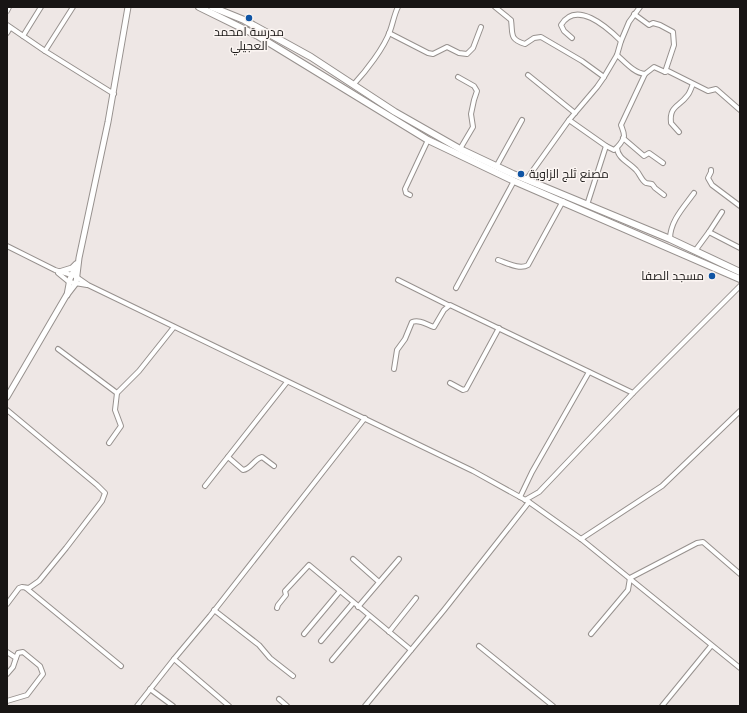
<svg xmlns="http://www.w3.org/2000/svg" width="747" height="713" font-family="'Nunito Sans',Cairo,sans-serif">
<rect width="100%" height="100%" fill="#eee7e5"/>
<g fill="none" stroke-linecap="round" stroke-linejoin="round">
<!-- minor casing -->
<g stroke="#97918e" stroke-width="6">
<g id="minor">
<polyline points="73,7 45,51 114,94"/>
<path d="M495,7L511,20C513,34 509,39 525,44L534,38L541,37L582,61L604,77"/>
<polyline points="7,11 9,7"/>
<polyline points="634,14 649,25 653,23 660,25 673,32 674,45 665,72"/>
<polyline points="7,25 45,51"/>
<polyline points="7,33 10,28"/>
<polyline points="389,33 428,53 433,54 447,47 459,53 467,54 473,48 481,27"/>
<polyline points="23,36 41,7"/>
<path d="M572,38L564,31L561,25C576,0 606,26 621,41"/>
<path d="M617,55C625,62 634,73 645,74L654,67L665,72L668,71L708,91L716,89L740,110"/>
<polyline points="528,75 575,113"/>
<polyline points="458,77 474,86 477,91 474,100 471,114 473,127 460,149"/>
<path d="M354,84C366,71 384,48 390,31C393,23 394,15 398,7"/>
<polyline points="569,120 606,146 587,205"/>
<path d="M679,132L671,123C669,106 679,107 687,96C690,93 691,88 693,84"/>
<polyline points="623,138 644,156 649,153 663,163"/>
<path d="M606,146L614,150C618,147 623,141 624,136C624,132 622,128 621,125L645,74"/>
<path d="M617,148C618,159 629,162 636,170C640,174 641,180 646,183C647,183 651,184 652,184L655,188L664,195"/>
<polyline points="496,167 522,120"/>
<polyline points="711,170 711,172 708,178 712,185 740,206"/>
<polyline points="526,180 569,120 597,87 604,77 617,55 621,41 629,22 640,7"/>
<polyline points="410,195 406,193 405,189 428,140"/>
<polyline points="709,232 740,248"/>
<path d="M670,239C670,221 684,207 694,193"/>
<polyline points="7,246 55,270 75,276 88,285 473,471 529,502 581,539 740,668"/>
<polyline points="695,251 709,232 722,212"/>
<path d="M498,260C507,263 520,270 528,265L563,201"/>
<polyline points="58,273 69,282 87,285"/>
<polyline points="398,280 448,305"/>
<polyline points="456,288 514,181"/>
<polyline points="58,349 117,393 139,371 174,327"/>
<path d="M394,369L397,350L405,339L412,322C420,319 427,325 434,327L444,310L450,305L633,393"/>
<polyline points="450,383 463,390 466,389 499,328"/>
<polyline points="7,410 97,485 105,493 102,501 66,548 39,581 29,588 22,587 19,588 7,604"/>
<polyline points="109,443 121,426 115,410 117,393"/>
<path d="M228,457L243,470C251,469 254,459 262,457L274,466"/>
<polyline points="205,486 287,382"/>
<polyline points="520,497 532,472 589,372"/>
<polyline points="525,500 539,492 633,393 740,286"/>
<polyline points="581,539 662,486 740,411"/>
<polyline points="353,559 379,582"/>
<polyline points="26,588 121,666"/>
<polyline points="358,607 399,559"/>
<polyline points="277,608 278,605 286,595 285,591 309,565 411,650"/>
<polyline points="214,610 259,645 270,658 293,676"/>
<polyline points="389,632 416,598"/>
<polyline points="304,634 340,591"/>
<polyline points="591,634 628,590 630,578 697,543 703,542 740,574"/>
<polyline points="321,641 353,603"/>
<polyline points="479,646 553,706"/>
<polyline points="7,652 16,658 13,667 7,674"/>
<polyline points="332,660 369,616"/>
<polyline points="150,689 173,706"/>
<polyline points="279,699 287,706"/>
<polyline points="7,701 27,695 43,674 40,666 23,652 18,653 16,658"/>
<polyline points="137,706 174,659"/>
<polyline points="229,706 174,659 210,616 365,418"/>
<polyline points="365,706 444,610 529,502"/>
<polyline points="662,706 711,646"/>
</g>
</g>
<!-- tertiary casing -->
<g stroke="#97918e" stroke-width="7">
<g id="tertiary">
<polyline points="59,272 72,268 76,264"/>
<polyline points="67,295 70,279 76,265"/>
<polyline points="7,397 66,296 76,283 79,258 108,122 128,7"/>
</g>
</g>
<!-- secondary casing -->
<g stroke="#97918e" stroke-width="8">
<g id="secondary">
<polyline points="199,7 258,36 428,140 514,181 740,279"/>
<polyline points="212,7 244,20 311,57 395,112 460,149 513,174 670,239 740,272"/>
</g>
</g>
<!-- minor -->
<use href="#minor" stroke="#fff" stroke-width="4"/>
<!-- tertiary -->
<use href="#tertiary" stroke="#fff" stroke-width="5"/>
<!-- secondary -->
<use href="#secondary" stroke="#fff" stroke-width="6"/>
</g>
<!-- markers -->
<g fill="#0f54a4" stroke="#fbf5f2" stroke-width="1.5">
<circle cx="249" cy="18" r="4"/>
<circle cx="521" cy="174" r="4"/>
<circle cx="712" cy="276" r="4"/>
</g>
<g text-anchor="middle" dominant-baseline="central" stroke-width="3" stroke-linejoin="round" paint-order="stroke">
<!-- poi labels -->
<g font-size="12" fill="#181514" stroke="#fbf5f2">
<text x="249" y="32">مدرسة امحمد<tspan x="249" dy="14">العجيلي</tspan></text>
<text x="529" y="174" text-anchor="start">مصنع ثلج الزاوية</text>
<text x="704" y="276" text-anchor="end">مسجد الصفا</text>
</g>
</g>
<!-- border -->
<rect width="747" height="713" fill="none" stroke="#181514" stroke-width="16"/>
</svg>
